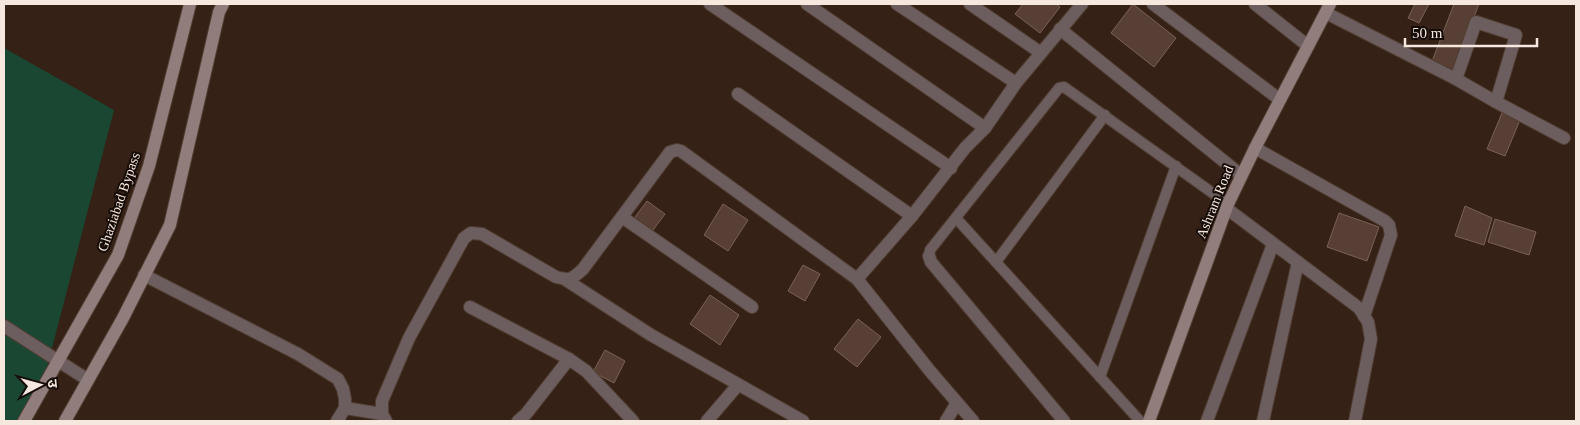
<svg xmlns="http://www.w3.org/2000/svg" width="1580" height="425" font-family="'Times New Roman','Noto Sans Devanagari',serif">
<rect width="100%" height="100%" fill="#362116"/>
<!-- green -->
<polygon fill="#194732" points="4,48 114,110 33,421 4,421"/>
<!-- building -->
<g fill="#583f35" stroke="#7a6054">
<polygon points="1023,4 1056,4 1060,7 1040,33 1015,14"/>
<polygon points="1133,4 1176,38 1154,67 1111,33"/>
<polygon points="1415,4 1429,4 1419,23 1408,18"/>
<polygon points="1454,4 1479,4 1452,73 1431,64"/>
<polygon points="1502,113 1520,120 1505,156 1487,149"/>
<polygon points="647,201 665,214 650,234 632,221"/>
<polygon points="723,204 748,220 728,251 704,235"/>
<polygon points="1465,206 1492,218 1484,245 1455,236"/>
<polygon points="1339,213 1379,227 1367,261 1327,247"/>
<polygon points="1495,219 1536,232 1529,255 1488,242"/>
<polygon points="803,265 820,274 805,301 788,291"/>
<polygon points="710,295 739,315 720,345 690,324"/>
<polygon points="858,319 881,337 857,367 834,349"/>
<polygon points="605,350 625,361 614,383 593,372"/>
</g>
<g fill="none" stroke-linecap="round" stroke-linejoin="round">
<!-- lane casing -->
<g stroke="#513d32" stroke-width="12">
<g id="lane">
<polyline points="956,218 1140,421"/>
<polyline points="929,256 930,250 1059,88 1064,87 1228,204"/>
<polyline points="996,262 1105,115"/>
<polyline points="1100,377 1176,166"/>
</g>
</g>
<!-- street casing -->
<g stroke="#513d32" stroke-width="14">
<g id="street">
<polyline points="710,4 951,168"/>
<polyline points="807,4 985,128"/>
<polyline points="897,4 1016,83"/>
<polyline points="970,4 1041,53"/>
<polyline points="1153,4 1279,99"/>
<polyline points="1255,4 1308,46"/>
<polyline points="1326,13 1456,79 1496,102 1564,138"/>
<polyline points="1060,29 1241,175"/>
<polyline points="1456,79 1476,22 1516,35 1496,102"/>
<polyline points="738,94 912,216"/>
<polyline points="1255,148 1385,221 1389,225 1391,235 1364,316"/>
<polyline points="1226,208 1359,308 1368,322 1371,339 1355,421"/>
<polyline points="622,217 752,307"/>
<polyline points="929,256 931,262 1064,421"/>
<polyline points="144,275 298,354 338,379 343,389 345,399 345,408 337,421"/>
<polyline points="857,279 912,216 965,148 985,128 1016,83 1082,4"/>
<polyline points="566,280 651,335 803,421"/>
<polyline points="470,307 569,359 586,371 633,421"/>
<polyline points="4,326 88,380"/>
<polyline points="345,408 382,414"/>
<path d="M386,421L382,414V401L409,338L464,238L471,233L482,234L556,277C571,281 572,279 583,269L670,152L677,150L681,151L857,279L930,371L973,421"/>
<polyline points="518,421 526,414 569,359"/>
<polyline points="707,421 738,385"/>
<polyline points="946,421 957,403"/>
<polyline points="1207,421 1273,244"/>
<polyline points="1263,421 1298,262"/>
</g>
</g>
<!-- secondary casing -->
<g stroke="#513d32" stroke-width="14">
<g id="secondary">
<polyline points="24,421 118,255 149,166 190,4"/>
<polyline points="65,421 123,318 170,225 219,12 223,4"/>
<polyline points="1149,421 1228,204 1255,148 1330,4"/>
</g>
</g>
<!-- lane -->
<use href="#lane" stroke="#6c5e5e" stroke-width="10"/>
<!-- street -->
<use href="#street" stroke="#6c5e5e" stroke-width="12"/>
<!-- secondary -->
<use href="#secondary" stroke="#927d7d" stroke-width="12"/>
</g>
<g text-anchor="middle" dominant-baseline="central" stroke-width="4" stroke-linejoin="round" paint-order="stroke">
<!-- street labels -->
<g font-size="14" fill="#f6e7df" stroke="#170d08">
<text transform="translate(119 202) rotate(-71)">Ghaziabad Bypass</text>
<text transform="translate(1215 202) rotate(-68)">Ashram Road</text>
</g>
</g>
<!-- border -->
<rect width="1580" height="425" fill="none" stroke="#f6e7df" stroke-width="10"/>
<!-- north arrow -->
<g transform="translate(40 385) rotate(84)" stroke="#170d08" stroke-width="4" paint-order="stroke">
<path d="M0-4L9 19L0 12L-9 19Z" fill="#f6e7df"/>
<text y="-8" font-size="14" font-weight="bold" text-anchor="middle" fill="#f6e7df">उ</text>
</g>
<!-- scale -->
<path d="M1405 38v8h132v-8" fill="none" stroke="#f6e7df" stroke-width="2.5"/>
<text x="1412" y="38" font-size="15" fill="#f6e7df" stroke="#170d08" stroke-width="4" paint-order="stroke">50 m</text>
</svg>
